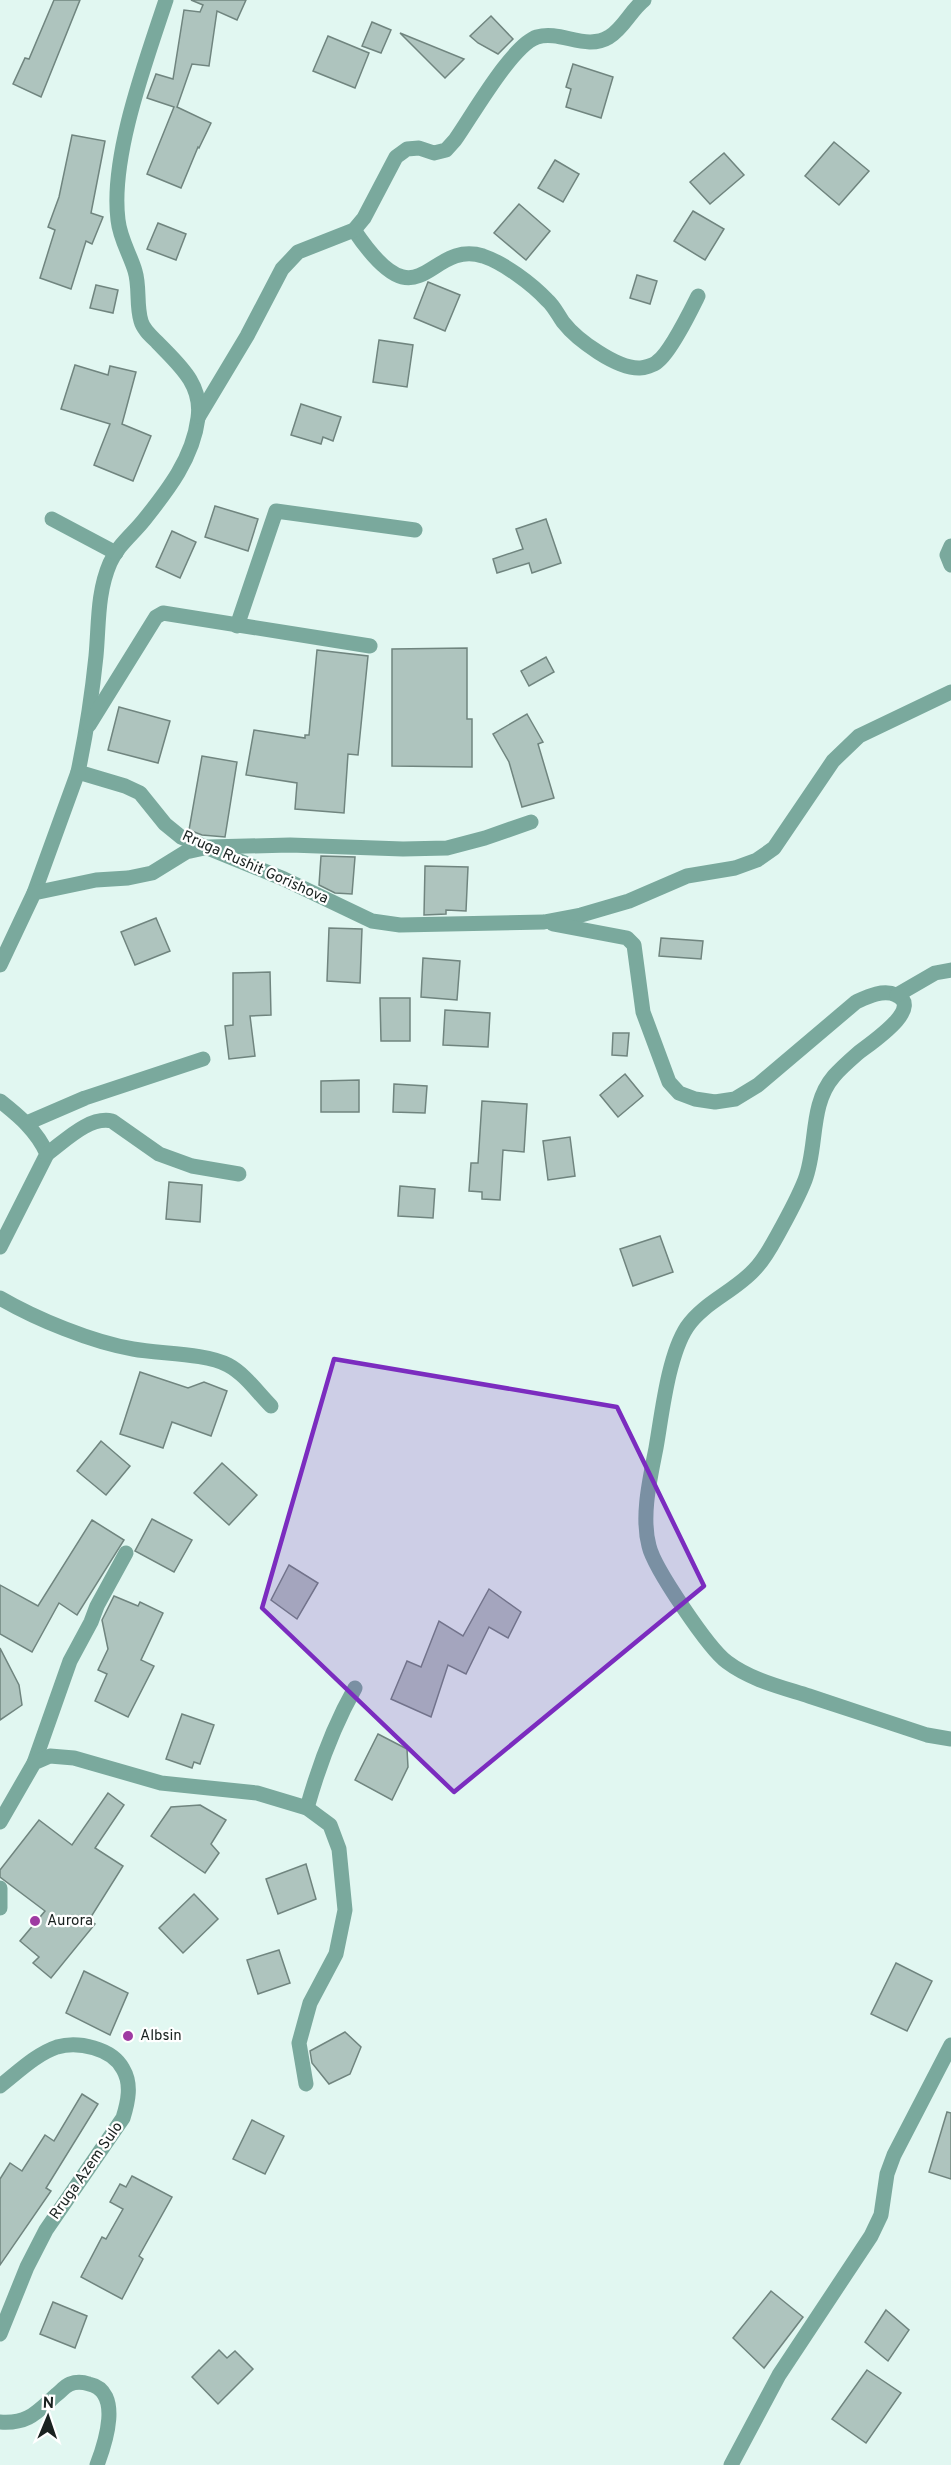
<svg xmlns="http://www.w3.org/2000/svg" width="951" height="2465" font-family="Overpass,sans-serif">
<rect width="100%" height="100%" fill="#e1f7f1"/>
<!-- building -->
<g fill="#aec4be" stroke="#70857f" stroke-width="1.5">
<polygon points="54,0 80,0 41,97 13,84 25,58 29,59"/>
<polygon points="191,0 246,0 237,20 217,11 209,66 192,64 177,107 211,123 199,148 198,147 181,188 147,174 174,107 147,98 156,74 173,79 184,10 200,12 203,5"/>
<polygon points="491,16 513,39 498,54 478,43 470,36"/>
<polygon points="372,22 391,30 381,53 362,46"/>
<polygon points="400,33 464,59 445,78"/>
<polygon points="328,36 369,53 355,88 313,71"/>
<polygon points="573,64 613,77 601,118 566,107 571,89 566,87"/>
<polygon points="72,135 105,141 91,213 103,217 92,244 86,241 71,289 40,278 55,230 48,227 59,197"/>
<polygon points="834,142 869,171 839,205 805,176"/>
<polygon points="724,153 744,175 710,204 690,182"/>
<polygon points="555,160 579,174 563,202 538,188"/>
<polygon points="519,204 550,231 526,260 494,233"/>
<polygon points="693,211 724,229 705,260 674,241"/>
<polygon points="158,223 186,234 176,260 147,249"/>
<polygon points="637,275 657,281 650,304 630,298"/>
<polygon points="428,282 460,295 445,331 414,318"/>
<polygon points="96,285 118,290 113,313 90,308"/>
<polygon points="379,340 413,345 407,387 373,382"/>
<polygon points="75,365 108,375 110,366 136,372 122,424 151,436 133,481 94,465 110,424 61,409"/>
<polygon points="301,404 341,417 333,441 323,437 321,444 291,435"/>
<polygon points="215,506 258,519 248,551 205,537"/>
<polygon points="546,519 561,563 532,573 529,563 497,573 493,559 523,549 516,529"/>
<polygon points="172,531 196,542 180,578 156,567"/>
<polygon points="467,648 467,719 472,719 472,767 392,766 392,649"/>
<polygon points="317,650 368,656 358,755 348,754 344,813 295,809 297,783 246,775 254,730 305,738 305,735 309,735"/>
<polygon points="546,657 554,672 529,686 521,671"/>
<polygon points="119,707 170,721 158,763 108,750"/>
<polygon points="527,714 543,742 538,744 554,798 522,807 509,762 493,734"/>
<polygon points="202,756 237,762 225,837 202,835 189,830"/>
<polygon points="321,856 355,857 352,894 335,893 319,885"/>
<polygon points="425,866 468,867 466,911 446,910 446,914 424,915"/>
<polygon points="156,918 170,951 135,965 121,932"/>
<polygon points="329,928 362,929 360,983 327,981"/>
<polygon points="661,938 703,941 701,959 659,956"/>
<polygon points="423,958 460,961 457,1000 421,997"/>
<polygon points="270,972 271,1015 250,1016 255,1056 229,1059 225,1026 233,1025 233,973"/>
<polygon points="380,998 410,998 410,1041 381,1041"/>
<polygon points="445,1010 490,1013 488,1047 443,1045"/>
<polygon points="613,1033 629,1033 627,1056 612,1055"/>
<polygon points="625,1074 643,1096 618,1117 600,1095"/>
<polygon points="359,1080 359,1112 321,1112 321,1081"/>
<polygon points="394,1084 427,1086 425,1113 393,1112"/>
<polygon points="482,1101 527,1104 524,1152 503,1150 500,1200 482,1199 482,1192 469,1191 471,1163 478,1163"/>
<polygon points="570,1137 575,1176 548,1180 543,1141"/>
<polygon points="169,1182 202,1185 200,1222 166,1219"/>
<polygon points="400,1186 435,1189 433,1218 398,1216"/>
<polygon points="660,1236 673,1272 633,1286 620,1249"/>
<polygon points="140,1372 188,1388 204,1382 227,1391 211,1436 172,1422 163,1448 120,1434"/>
<polygon points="101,1441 130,1466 106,1495 77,1471"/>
<polygon points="222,1463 257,1495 229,1525 194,1493"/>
<polygon points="152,1519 192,1540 174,1572 135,1551"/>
<polygon points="92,1520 124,1540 77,1615 59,1603 32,1652 0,1634 0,1585 38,1606"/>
<polygon points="289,1565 318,1583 297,1619 271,1600"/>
<polygon points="489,1589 521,1612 508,1638 489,1627 466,1674 448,1665 431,1717 391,1699 407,1661 421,1667 439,1621 463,1636"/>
<polygon points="114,1596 138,1606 140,1602 163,1613 141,1660 154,1666 128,1717 95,1701 107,1674 98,1670 108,1649 102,1620"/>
<polygon points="0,1648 19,1685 22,1705 0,1720"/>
<polygon points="182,1714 214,1725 200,1764 194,1762 192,1768 166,1759"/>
<polygon points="378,1734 407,1749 408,1767 392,1800 355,1780"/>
<polygon points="108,1793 124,1805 95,1848 123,1866 89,1920 95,1924 51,1978 33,1963 39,1957 20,1941 45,1911 0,1877 0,1870 39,1820 72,1845"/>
<polygon points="200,1805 226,1820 211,1844 219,1853 205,1873 151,1836 171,1807"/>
<polygon points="306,1864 316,1899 278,1914 266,1879"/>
<polygon points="194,1894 218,1919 183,1953 159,1928"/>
<polygon points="279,1950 290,1983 258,1994 247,1960"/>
<polygon points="896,1963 932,1981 907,2031 871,2014"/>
<polygon points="84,1971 128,1993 110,2035 66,2013"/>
<polygon points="345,2032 361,2047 350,2074 329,2084 312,2063 310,2051"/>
<polygon points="82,2094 98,2104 46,2188 51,2191 0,2265 0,2179 10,2163 22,2171 45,2135 54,2141"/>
<polygon points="947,2112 951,2113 951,2179 929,2172"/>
<polygon points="252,2120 284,2136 265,2174 233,2159"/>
<polygon points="132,2176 172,2197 139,2256 143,2259 122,2299 81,2277 102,2237 106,2239 123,2209 110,2202 120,2184 126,2187"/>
<polygon points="771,2291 803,2317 764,2368 733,2338"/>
<polygon points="53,2302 87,2316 75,2348 40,2334"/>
<polygon points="886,2310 909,2330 888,2361 865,2342"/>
<polygon points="219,2350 227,2358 235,2351 253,2369 218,2404 192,2377"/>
<polygon points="867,2370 901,2393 866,2443 832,2419"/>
</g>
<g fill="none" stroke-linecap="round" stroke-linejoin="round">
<!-- minor -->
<g stroke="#7aa99d" stroke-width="15">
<path d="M166,0C146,61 110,157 118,220C120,239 130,254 135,271C140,287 136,305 141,321C143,329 151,336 157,342C178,364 203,384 198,418C193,458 168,490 144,520C132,535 118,545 110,563C97,593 99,624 96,656C92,695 86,734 78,772L125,786L140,793L165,824L181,837L284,879L372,921L400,925L544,922L581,915L629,901L687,876L735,868L757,860L774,848L833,761L859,736L951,692"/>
<path d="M354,230C421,330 427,239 483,256C504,263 532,284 547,300C554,306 558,315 563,322C577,340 617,369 640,368C644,368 654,365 657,362C670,353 690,312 698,296"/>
<path d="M199,416L247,336L282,269L298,252L354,230L364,218L396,157L407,149L419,148L434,153L446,150L455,140C472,116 512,45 537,37C561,30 586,51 609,37C623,29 631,10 644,0"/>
<polyline points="52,519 116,553"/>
<polyline points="951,546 947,555 951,565"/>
<polyline points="237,626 276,511 415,530"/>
<polyline points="89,725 156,617 163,613 370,646"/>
<polyline points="34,893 78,772"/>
<path d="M553,924L627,938L634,945L643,1012L669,1082L679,1093L695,1099L715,1102L735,1099L758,1085L856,1002C867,997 883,989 896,995C926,1008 866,1046 857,1054C849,1061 841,1068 834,1076C809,1105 818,1146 805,1180C798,1198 787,1218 777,1236C771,1247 763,1261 754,1270C735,1291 703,1303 687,1327C668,1356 662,1414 656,1448C650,1479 641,1516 649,1546C654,1568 709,1649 727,1662C751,1680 781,1687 809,1696C848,1709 888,1722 927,1735L951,1739"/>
<polyline points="0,965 34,893 96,880 128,878 152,873 186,852 209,847 290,845 403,849 447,848 485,838 531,822"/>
<polyline points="897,995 935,973 951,970"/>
<path d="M0,1101C19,1116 37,1131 47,1154L0,1247"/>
<polyline points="27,1123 85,1098 203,1059"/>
<path d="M47,1154C65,1141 89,1116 112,1121L159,1154L192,1166L239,1174"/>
<path d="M0,1298C36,1319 92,1342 133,1349C160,1354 205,1353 228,1365C245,1374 258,1393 271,1406"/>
<polyline points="34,1763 70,1661 91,1622 97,1606 126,1553"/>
<path d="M307,1808C319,1765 333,1727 355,1688"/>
<polyline points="0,1822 34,1763 50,1756 74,1758 161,1783 257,1793 307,1808 330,1825 339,1849 345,1910 336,1954 310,2003 299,2043 306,2084"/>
<polyline points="0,1888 0,1908"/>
<path d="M0,2086C17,2073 36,2054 57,2047C78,2041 112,2048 123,2069C132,2084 128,2102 123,2118L46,2230L27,2267L0,2334"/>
<path d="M0,2422C28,2424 36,2413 56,2395C60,2392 65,2386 70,2384C75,2382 83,2382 89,2384C123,2391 105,2444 97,2465"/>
<polyline points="731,2465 779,2375 871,2236 881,2215 887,2174 894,2155 951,2045"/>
</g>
</g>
<!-- marked area -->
<path fill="#7b2cbf" fill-opacity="0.2" stroke="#7b2cbf" stroke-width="4.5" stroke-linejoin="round" d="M334,1359L617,1407L704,1586L454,1792L262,1608Z"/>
<!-- markers -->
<g fill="#9e3ba2" stroke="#fff" stroke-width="2">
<circle cx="35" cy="1921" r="6"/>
<circle cx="128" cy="2036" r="6"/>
</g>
<g text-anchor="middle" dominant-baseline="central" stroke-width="4.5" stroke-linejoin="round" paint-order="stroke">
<!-- street labels -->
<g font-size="15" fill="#1a2220" stroke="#fff">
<text transform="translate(255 868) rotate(24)">Rruga Rushit Gorishova</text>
<text transform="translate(87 2171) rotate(-55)">Rruga Azem Sulo</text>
</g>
<!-- poi labels -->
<g font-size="15" fill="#1a2220" stroke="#fff" text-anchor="start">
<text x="47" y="1921">Aurora</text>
<text x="140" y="2036">Albsin</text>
</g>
</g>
<!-- north arrow -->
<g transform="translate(48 2417) rotate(2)" stroke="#ffffff" stroke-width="4.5" paint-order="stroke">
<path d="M0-4.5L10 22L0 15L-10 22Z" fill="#1a2220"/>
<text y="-9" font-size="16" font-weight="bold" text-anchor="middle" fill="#1a2220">N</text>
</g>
</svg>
